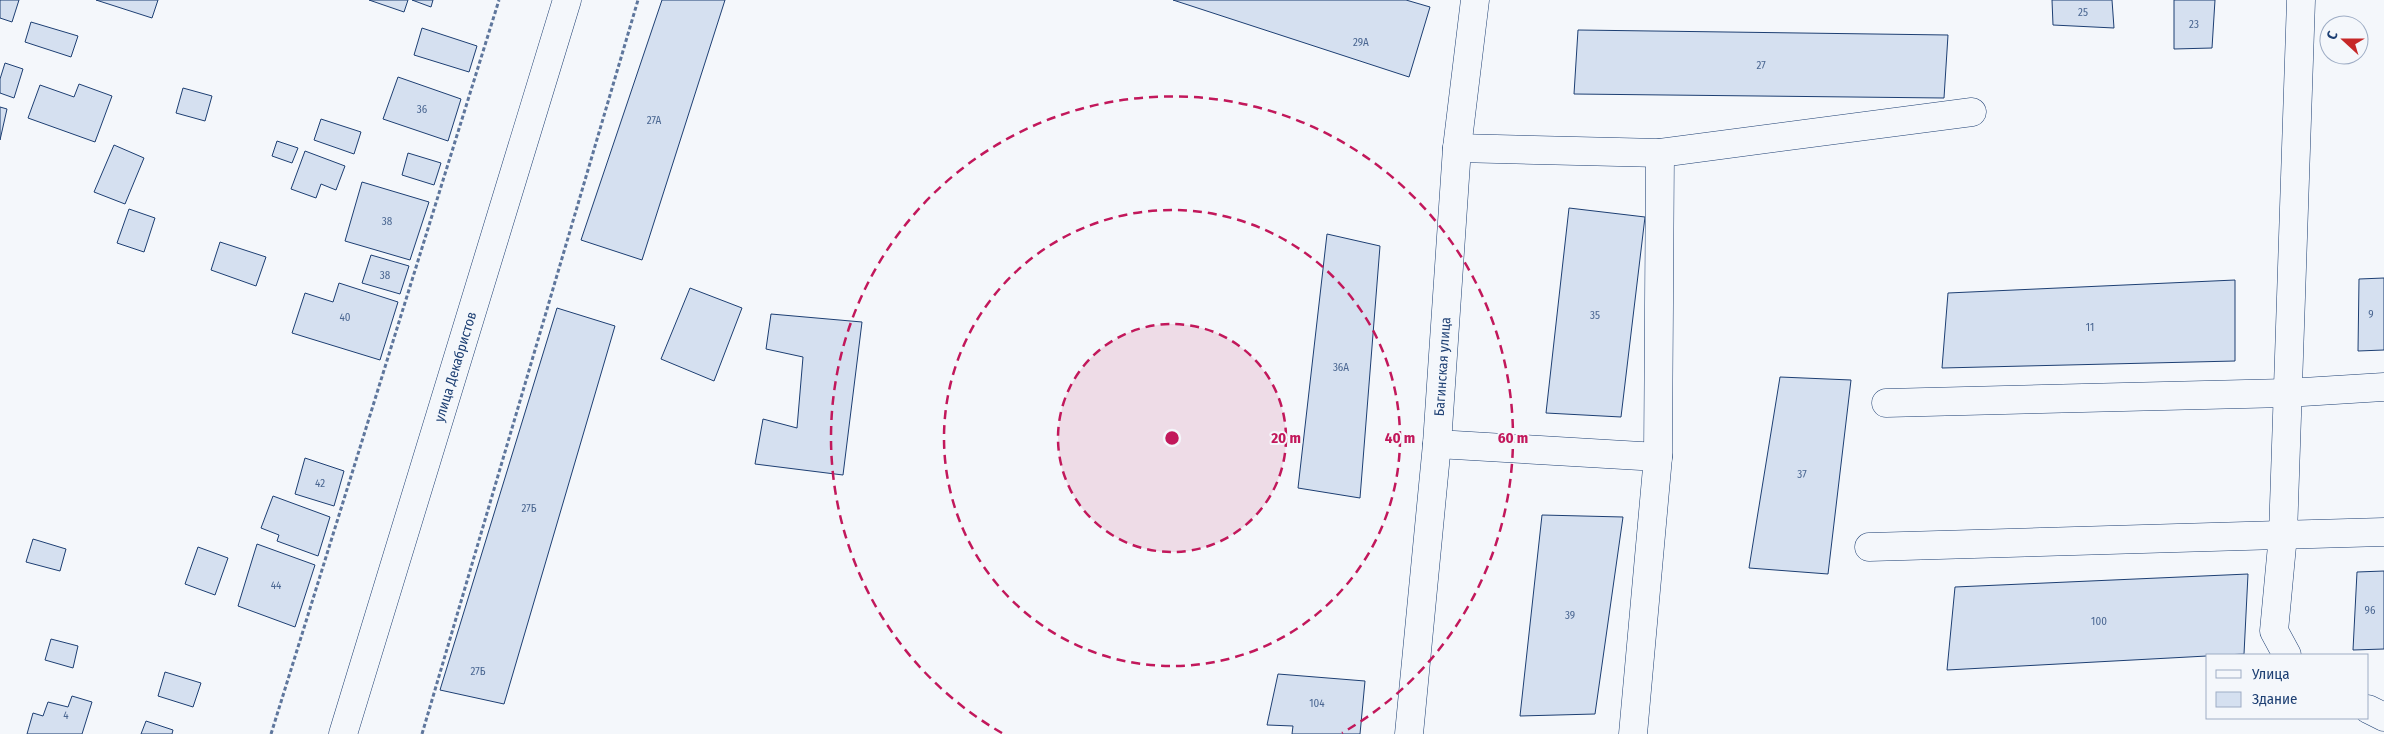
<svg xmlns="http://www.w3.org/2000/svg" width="2384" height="734" font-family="'Fira Sans Condensed',sans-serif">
<rect width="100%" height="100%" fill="#f4f7fb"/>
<!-- building -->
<g fill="#d5e0f0" stroke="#1d3f73">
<polygon points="0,0 19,0 12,22 0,18"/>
<polygon points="96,0 158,0 152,18"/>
<polygon points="369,0 408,0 404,12"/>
<polygon points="412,0 433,0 431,7"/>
<polygon points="662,0 725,0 642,260 581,240"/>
<polygon points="1173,0 1406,0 1430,7 1409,77"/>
<polygon points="2052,0 2112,0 2114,28 2053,25"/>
<polygon points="2174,0 2215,0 2212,48 2174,49"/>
<polygon points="31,22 78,36 71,57 25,42"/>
<polygon points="422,28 477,46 469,72 414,55"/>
<polygon points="1578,30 1948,35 1944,98 1574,94"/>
<polygon points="5,63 23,69 14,98 0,93 0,79"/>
<polygon points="398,77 461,99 448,141 383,119"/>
<polygon points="79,84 112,96 95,142 28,118 40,85 74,97"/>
<polygon points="183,88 212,96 205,121 176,113"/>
<polygon points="0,107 7,109 0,140"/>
<polygon points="321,119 361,132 354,154 314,140"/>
<polygon points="277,141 298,148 292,163 272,156"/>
<polygon points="114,145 144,158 125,204 94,192"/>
<polygon points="305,151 345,166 336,190 321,184 316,198 291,189"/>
<polygon points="408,153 441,163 434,185 402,175"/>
<polygon points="362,182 429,202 410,260 345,241"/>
<polygon points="1569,208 1645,217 1621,417 1546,413"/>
<polygon points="129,209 155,218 144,252 117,243"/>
<polygon points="1327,234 1380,246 1360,498 1298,488"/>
<polygon points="220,242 266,257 256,286 211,270"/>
<polygon points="371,255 409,266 400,294 362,283"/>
<polygon points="2384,278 2384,350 2358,351 2359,279"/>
<polygon points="2235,280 2235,361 1942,368 1948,293"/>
<polygon points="339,283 398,302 380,360 292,333 305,293 333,302"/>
<polygon points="690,288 742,308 714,381 661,359"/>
<polygon points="557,308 615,326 504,704 440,690"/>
<polygon points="771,314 862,322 843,475 755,464 763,419 797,428 803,357 766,349"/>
<polygon points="1780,377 1851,380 1828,574 1749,568"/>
<polygon points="305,458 344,471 334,506 295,494"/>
<polygon points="273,496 330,517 318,556 277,541 279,535 261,528"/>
<polygon points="1542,515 1623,517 1595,714 1520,716"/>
<polygon points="33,539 66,549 60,571 26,562"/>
<polygon points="257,544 315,565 295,627 238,606"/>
<polygon points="198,547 228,558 215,595 185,584"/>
<polygon points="2384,571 2384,649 2353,650 2357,572"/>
<polygon points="2248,574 2244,654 1947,670 1955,587"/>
<polygon points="51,639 78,646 73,668 45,660"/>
<polygon points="165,672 201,683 193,707 158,696"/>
<polygon points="1278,674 1365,681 1360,734 1292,734 1293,726 1267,725"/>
<polygon points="72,696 92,702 82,734 27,734 33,713 43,716 48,702 68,707"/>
<polygon points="146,721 173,730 172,734 141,734"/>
</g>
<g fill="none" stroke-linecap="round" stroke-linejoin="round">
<!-- minor casing -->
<g stroke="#1d3f73" stroke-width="29">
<g id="minor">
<polyline points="1457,148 1660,153 1972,112"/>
<polyline points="1886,403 2286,393 2384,387"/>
<polyline points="1437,444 1658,457"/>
<polyline points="1869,547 2384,532"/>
<polyline points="2287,655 2274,631 2283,535 2301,0"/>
<polyline points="2368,709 2384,717"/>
<path id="s1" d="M1409,734L1437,444L1457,148L1475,0"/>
<polyline points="1633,734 1658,457 1660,153"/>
</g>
</g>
<!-- major casing -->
<g stroke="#1d3f73" stroke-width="29">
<g id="major">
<path id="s2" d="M343,734L567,0"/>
</g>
</g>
<!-- path -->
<g stroke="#5e769c" stroke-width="3" stroke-dasharray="4 2.5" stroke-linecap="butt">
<polyline points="271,734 499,0"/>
<polyline points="422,734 638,0"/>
</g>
<!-- minor -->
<use href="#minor" stroke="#f4f7fb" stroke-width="28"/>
<!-- major -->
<use href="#major" stroke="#f4f7fb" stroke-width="28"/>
</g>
<!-- distance rings -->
<circle cx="1172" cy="438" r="114" fill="#c2185b" fill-opacity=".12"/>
<g fill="none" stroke="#c2185b" stroke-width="2.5" stroke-dasharray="9 6">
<circle cx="1172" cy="438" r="114"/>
<circle cx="1172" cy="438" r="228"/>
<path d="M1002 733A341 341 0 1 1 1342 733"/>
</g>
<g text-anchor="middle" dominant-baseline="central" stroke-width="4" stroke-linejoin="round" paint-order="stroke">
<!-- number labels -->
<g font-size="11" fill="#4b6792">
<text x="2083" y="12">25</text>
<text x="2194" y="24">23</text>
<text x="1361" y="42">29А</text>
<text x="1761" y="65">27</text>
<text x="422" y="109">36</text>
<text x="654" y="120">27А</text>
<text x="387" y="221">38</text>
<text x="385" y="275">38</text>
<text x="2371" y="314">9</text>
<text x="1595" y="315">35</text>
<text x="345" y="317">40</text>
<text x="2090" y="327">11</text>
<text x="1341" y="367">36А</text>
<text x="1802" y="474">37</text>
<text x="320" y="483">42</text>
<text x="529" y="508">27Б</text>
<text x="276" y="585">44</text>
<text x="2370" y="610">96</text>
<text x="1570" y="615">39</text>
<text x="2099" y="621">100</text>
<text x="478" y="671">27Б</text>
<text x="1317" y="703">104</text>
<text x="66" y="715">4</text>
</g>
<!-- street labels -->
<g font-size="14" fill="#1d3f73" stroke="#f4f7fb">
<text stroke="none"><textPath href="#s2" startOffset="384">улица Декабристов</textPath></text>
<text stroke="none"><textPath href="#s1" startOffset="369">Багинская улица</textPath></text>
</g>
</g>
<circle cx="1172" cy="438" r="8" fill="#c2185b" stroke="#f4f7fb" stroke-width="2.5"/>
<g font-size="15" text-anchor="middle" font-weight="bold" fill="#c2185b" stroke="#f4f7fb" stroke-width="4" stroke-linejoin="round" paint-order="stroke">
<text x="1286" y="443">20 m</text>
<text x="1400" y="443">40 m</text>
<text x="1513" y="443">60 m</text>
</g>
<!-- legend -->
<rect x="2206" y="654" width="162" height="65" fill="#f4f7fb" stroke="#9eadc5"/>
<rect x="2216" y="670" width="25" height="8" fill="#f4f7fb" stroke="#9eadc5"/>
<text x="2252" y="679" font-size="15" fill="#1d3f73">Улица</text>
<rect x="2216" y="692" width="25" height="15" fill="#d5e0f0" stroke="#9eadc5"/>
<text x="2252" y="704" font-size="15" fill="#1d3f73">Здание</text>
<!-- north arrow -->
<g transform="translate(2344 40) rotate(291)"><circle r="24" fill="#f4f7fb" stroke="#9eadc5"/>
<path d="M0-4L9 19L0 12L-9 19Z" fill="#c62828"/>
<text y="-8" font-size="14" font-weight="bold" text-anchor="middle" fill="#1d3f73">С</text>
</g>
</svg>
